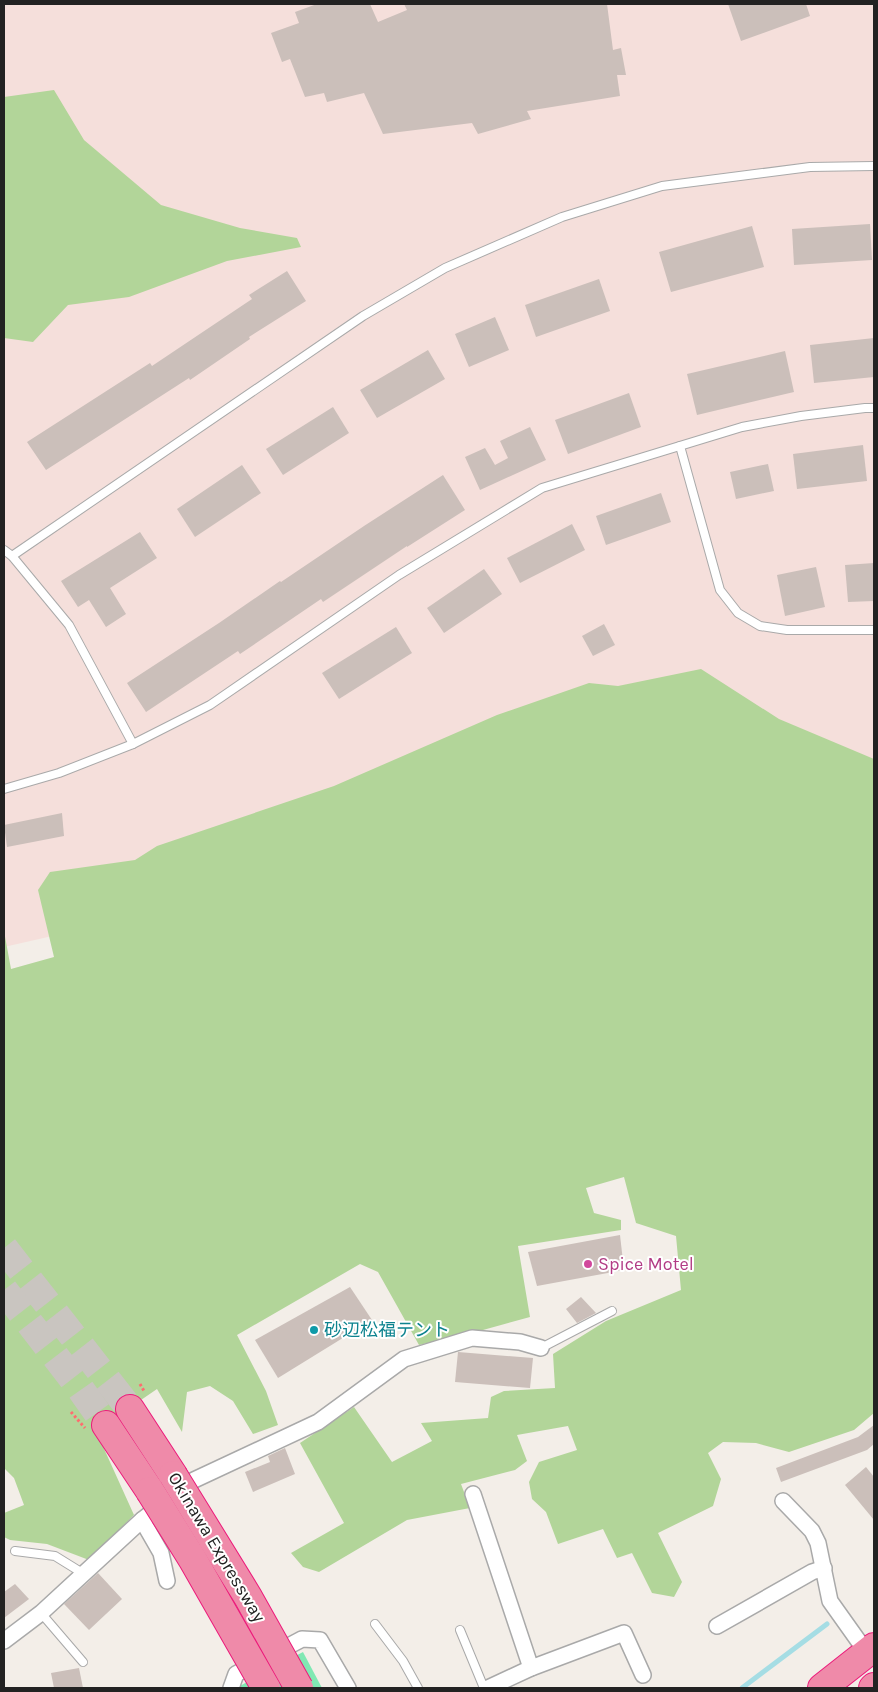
<svg xmlns="http://www.w3.org/2000/svg" width="878" height="1692" font-family="Karla,'Noto Sans JP',sans-serif">
<rect width="100%" height="100%" fill="#f3eee8"/>
<!-- military -->
<polygon fill="#f5dfdb" points="4,4 874,4 874,770 281,884 4,947"/>
<!-- forest -->
<g fill="#b2d599">
<polygon points="54,90 84,140 161,205 240,228 297,238 301,247 227,261 129,297 68,305 33,342 4,338 4,97"/>
<polygon points="701,669 779,719 874,759 874,1413 854,1430 789,1452 756,1443 723,1442 708,1453 721,1479 713,1506 658,1533 682,1582 674,1597 652,1593 632,1553 617,1558 603,1529 558,1544 546,1512 532,1499 529,1482 539,1462 577,1450 568,1426 517,1435 527,1461 515,1470 461,1484 470,1508 407,1520 319,1572 303,1567 291,1553 344,1523 300,1443 354,1407 392,1462 432,1441 421,1423 488,1418 491,1397 504,1391 555,1388 553,1354 606,1321 681,1290 676,1236 636,1223 624,1177 586,1188 594,1213 621,1220 621,1230 518,1246 530,1317 483,1330 419,1345 378,1272 360,1264 237,1335 266,1391 278,1425 253,1434 233,1401 210,1386 187,1392 182,1432 157,1389 96,1431 134,1515 89,1560 47,1544 10,1540 4,1537 4,1513 24,1505 14,1478 4,1468 4,931 11,969 54,957 38,890 50,872 135,860 157,846 334,786 497,715 589,683 618,686"/>
</g>
<!-- pitch -->
<polygon fill="#80e8b3" points="303,1652 322,1688 236,1688"/>
<g fill="none" stroke-linecap="round" stroke-linejoin="round">
<!-- stream -->
<polyline stroke="#a5dde4" stroke-width="5" points="742,1688 827,1624"/>
</g>
<!-- building -->
<g fill="#cbbfba">
<polygon points="317,4 370,4 378,22 407,10 404,4 607,4 613,50 621,48 626,75 617,75 620,96 527,111 531,119 478,134 472,123 383,134 364,93 327,102 324,93 305,97 290,59 282,62 271,33 299,23 295,12"/>
<polygon points="728,4 806,4 810,16 741,41"/>
<polygon points="870,224 872,260 794,265 792,229"/>
<polygon points="752,226 764,267 671,292 659,252"/>
<polygon points="287,271 306,301 249,337 250,339 190,380 189,378 46,470 27,442 150,363 152,366 252,299 249,295"/>
<polygon points="599,279 610,311 536,337 525,305"/>
<polygon points="495,317 509,350 469,367 455,334"/>
<polygon points="874,338 874,377 814,383 810,345"/>
<polygon points="428,350 445,379 377,418 360,390"/>
<polygon points="785,351 794,392 697,415 687,374"/>
<polygon points="629,393 641,427 568,454 555,420"/>
<polygon points="333,407 349,433 283,475 266,449"/>
<polygon points="530,427 546,460 480,490 465,457 485,448 495,465 508,458 500,441"/>
<polygon points="863,445 867,481 797,489 793,454"/>
<polygon points="768,464 774,491 736,499 730,472"/>
<polygon points="242,465 261,493 195,537 177,509"/>
<polygon points="443,475 465,510 407,547 407,546 323,602 321,599 240,654 238,651 146,712 127,683 219,623 280,581 281,582 364,526"/>
<polygon points="661,493 671,522 606,545 596,516"/>
<polygon points="572,524 585,550 520,583 507,558"/>
<polygon points="140,532 157,558 110,588 126,614 106,627 89,600 78,607 61,581"/>
<polygon points="874,563 874,601 848,602 845,565"/>
<polygon points="816,567 825,607 785,616 777,575"/>
<polygon points="484,569 502,594 444,633 427,608"/>
<polygon points="604,624 615,645 593,656 582,636"/>
<polygon points="396,627 412,653 339,699 322,673"/>
<polygon points="62,813 64,836 7,847 4,825"/>
<polygon points="620,1235 624,1270 537,1286 528,1252"/>
<polygon points="350,1287 372,1320 278,1378 255,1340"/>
<polygon points="581,1297 596,1313 577,1323 566,1309"/>
<polygon points="458,1352 533,1358 530,1388 455,1382"/>
<polygon points="874,1425 874,1444 867,1450 781,1482 776,1468 858,1437"/>
<polygon points="285,1448 295,1474 253,1492 245,1472 270,1462 268,1456"/>
<polygon points="866,1467 874,1477 874,1520 845,1485"/>
<polygon points="98,1573 122,1599 89,1630 64,1604"/>
<polygon points="15,1584 29,1599 4,1618 4,1592"/>
<polygon points="79,1668 83,1688 54,1688 51,1673"/>
</g>
<g fill="none" stroke-linecap="round" stroke-linejoin="round">
<!-- highway-tunnel -->
<g stroke="#c9c5c0" stroke-width="28" stroke-dasharray="28 14" stroke-linecap="butt">
<polyline points="4,1248 130,1409"/>
<polyline points="4,1290 79,1387 106,1425"/>
</g>
<!-- lane casing -->
<g stroke="#a9a9a9" stroke-width="10">
<g id="lane">
<polyline points="680,446 720,590 738,613 760,626 787,630 874,630"/>
<polyline points="4,550 12,556 69,625 133,744"/>
<polyline points="12,556 363,316 445,268 562,217 662,186 810,167 874,166"/>
<polyline points="4,789 59,773 133,744 210,705 399,575 542,488 742,427 801,416 865,408 874,408"/>
<polyline points="541,1348 612,1311"/>
<polyline points="15,1551 55,1556 84,1574"/>
<polyline points="41,1613 83,1662"/>
<polyline points="375,1624 403,1661 418,1688"/>
<polyline points="460,1630 484,1688"/>
</g>
</g>
<!-- street casing -->
<g stroke="#a9a9a9" stroke-width="18">
<g id="street">
<polyline points="473,1494 531,1668"/>
<polyline points="783,1501 812,1531 818,1543 830,1601 867,1653"/>
<polyline points="142,1520 161,1553 167,1581"/>
<polyline points="717,1626 812,1572 824,1568"/>
<polyline points="4,1641 41,1613 142,1520 194,1480 318,1422 404,1359 472,1338 520,1342 541,1348"/>
<polyline points="231,1688 236,1674 302,1639 320,1640 348,1688"/>
<polyline points="488,1688 531,1668 624,1633 643,1675"/>
</g>
</g>
<!-- highway casing -->
<g stroke="#ec1a7b" stroke-width="30">
<g id="highway">
<polyline points="130,1409 173,1475"/>
<polyline points="106,1425 150,1491"/>
<polyline points="822,1688 874,1647"/>
<polyline points="873,1688 874,1687"/>
</g>
</g>
<!-- path -->
<g stroke="#ff6c6f" stroke-width="3" stroke-dasharray="2.5 2.5" stroke-linecap="butt">
<polyline points="140,1384 144,1391"/>
<polyline points="71,1412 85,1428"/>
</g>
<!-- lane -->
<use href="#lane" stroke="#fff" stroke-width="8"/>
<!-- street -->
<use href="#street" stroke="#fff" stroke-width="15"/>
<!-- highway -->
<use href="#highway" stroke="#ef8aa9" stroke-width="28"/>
<!-- highway-bridge casing -->
<g stroke="#ec1a7b" stroke-width="30" stroke-linecap="butt">
<g id="highway-bridge">
<polyline points="173,1475 248,1597 299,1688"/>
<polyline points="150,1491 193,1560 266,1688"/>
</g>
</g>
<!-- highway-bridge -->
<use href="#highway-bridge" stroke="#ef8aa9" stroke-width="28"/>
</g>
<!-- markers -->
<circle fill="#d1479c" stroke="#fff" stroke-width="2" cx="588" cy="1264" r="5"/>
<circle fill="#0f9aa8" stroke="#fff" stroke-width="2" cx="314" cy="1330" r="5"/>
<g text-anchor="middle" dominant-baseline="central" stroke-width="4" stroke-linejoin="round" paint-order="stroke">
<!-- hotel labels -->
<g font-size="18" fill="#b23c85" stroke="#fff" text-anchor="start">
<text x="598" y="1264">Spice Motel</text>
</g>
<!-- culture labels -->
<g font-size="18" fill="#0d838f" stroke="#fff" text-anchor="start">
<text x="324" y="1330">砂辺松福テント</text>
</g>
<!-- street labels -->
<g font-size="18" fill="#222" stroke="#fff">
<text transform="translate(217 1547) rotate(59)">Okinawa Expressway</text>
</g>
</g>
<!-- border -->
<rect width="878" height="1692" fill="none" stroke="#222222" stroke-width="10"/>
</svg>
